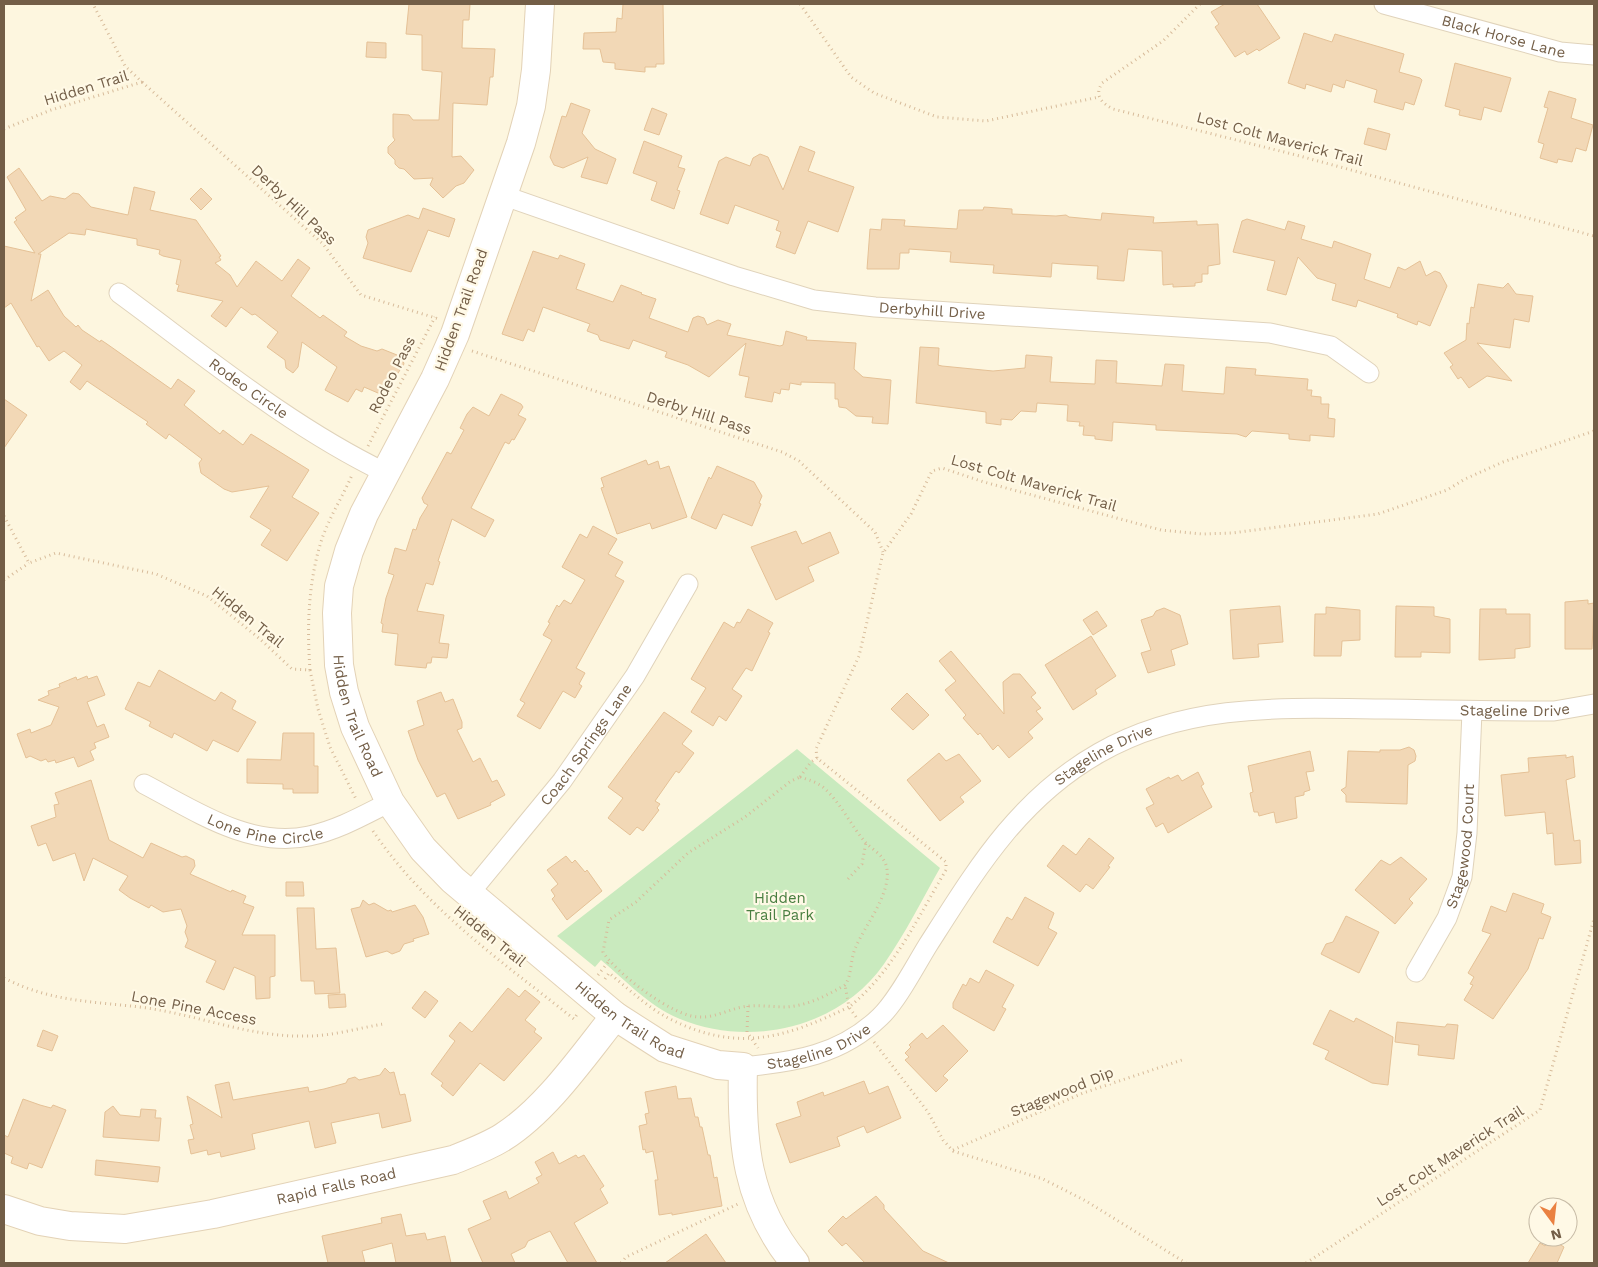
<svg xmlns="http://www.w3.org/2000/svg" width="1598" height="1267" font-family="'Work Sans',sans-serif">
<rect width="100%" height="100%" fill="#fdf6df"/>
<!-- green -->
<path fill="#c9eabe" d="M797,749L940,868C922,900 905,934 884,964C839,1028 751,1048 680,1019C650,1007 625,980 601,960L595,967L557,936Z"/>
<!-- building -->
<g fill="#f2d8b6" stroke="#e5c196">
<polygon points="409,4 470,4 469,20 463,20 462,48 495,49 493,77 490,77 487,105 453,103 452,157 461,156 474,170 464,183 456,186 443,198 430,185 433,178 414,179 404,169 399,168 395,164 395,160 388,153 388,147 395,140 393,137 393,114 409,115 413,120 439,120 442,72 422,70 422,35 406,34"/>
<polygon points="623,4 663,4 664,64 656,64 656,67 645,67 645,72 615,69 615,63 603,62 600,49 583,49 584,33 616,32 617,18 622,19"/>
<polygon points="1225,4 1257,4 1280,38 1259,51 1257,49 1247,55 1245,51 1235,57 1215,27 1219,24 1211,12"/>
<polygon points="1304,33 1332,42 1335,34 1404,54 1399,72 1420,78 1422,80 1414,105 1405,102 1403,110 1374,102 1377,90 1346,80 1344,88 1333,84 1331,92 1306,84 1305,89 1288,83"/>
<polygon points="367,42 386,43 386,58 366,57"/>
<polygon points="1455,63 1511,78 1501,112 1484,107 1481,120 1459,115 1460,110 1445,106"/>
<polygon points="1549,91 1576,99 1571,118 1593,125 1586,151 1576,148 1572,162 1558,159 1557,163 1540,158 1544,144 1538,142 1548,108 1544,107"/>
<polygon points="571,103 590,110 582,133 595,149 616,159 607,184 581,177 588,157 563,168 554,165 550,157 562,116 566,117"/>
<polygon points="652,108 667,114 659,135 644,130"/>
<polygon points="1368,128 1390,134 1386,150 1364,144"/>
<polygon points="644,141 682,156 678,167 685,169 677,190 680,191 674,209 651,200 657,182 633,173"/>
<polygon points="800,146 815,152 808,171 854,187 838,232 808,221 795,254 776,247 781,232 776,230 779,221 735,205 728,224 700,214 719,161 726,157 750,166 753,158 760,154 768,157 783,190"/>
<polygon points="19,168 42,201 50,196 65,199 73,193 79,194 91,207 128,215 134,187 155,192 150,210 196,220 221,256 219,257 221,260 215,263 230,275 237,287 256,261 282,281 298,259 310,268 291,296 320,318 323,315 347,332 344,336 361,346 377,351 382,349 402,357 404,364 386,391 378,393 364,387 362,392 356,389 348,402 325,390 337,367 302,342 298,367 293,373 286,368 285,360 267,347 278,332 255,314 252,315 241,307 226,327 211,316 223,301 177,291 179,285 176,284 181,260 163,256 159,254 160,250 137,245 137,239 86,229 85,235 69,233 38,254 41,254 31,301 48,290 64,316 76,327 78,325 82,330 100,342 101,340 107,344 171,389 178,379 195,391 184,405 220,434 223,430 243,445 251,434 309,470 292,497 319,513 287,561 261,545 271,530 250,517 269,486 232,492 224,489 201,473 199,463 202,459 169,434 166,439 146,424 148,422 87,381 80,390 70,382 82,365 64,351 49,361 39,346 37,347 11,303 4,308 4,246 35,253 14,222 17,220 15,218 26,210 7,177"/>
<polygon points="201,188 212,199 201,210 190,199"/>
<polygon points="984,207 1012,209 1012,214 1056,216 1066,215 1069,217 1101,220 1102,213 1154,217 1153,223 1197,221 1197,225 1218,224 1220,264 1208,266 1208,274 1202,274 1202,282 1195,283 1195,286 1173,287 1173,284 1163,285 1162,251 1128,249 1124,281 1097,279 1098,266 1062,264 1052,263 1051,277 993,273 994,265 950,262 951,252 909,249 909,253 900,253 899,269 867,269 870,229 881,230 882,219 905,220 904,226 957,229 959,210 983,210"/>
<polygon points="423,208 455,219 449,237 428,230 411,272 363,258 368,243 366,237 368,230 408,215 419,219"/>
<polygon points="1247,219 1285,230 1288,221 1305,226 1301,239 1332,248 1334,241 1371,254 1364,279 1390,288 1398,267 1405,270 1420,261 1426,276 1435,271 1440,273 1447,286 1430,326 1418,321 1417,325 1397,317 1398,314 1358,300 1356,307 1332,300 1336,284 1317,278 1298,257 1286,295 1267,290 1275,261 1233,252 1242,221"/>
<polygon points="533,251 558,259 560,255 585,264 576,289 613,302 621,285 642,293 641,294 656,299 649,318 688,332 693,318 698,316 704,318 707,325 718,320 731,324 727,335 780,346 783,345 786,331 807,337 806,340 856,343 854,369 863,377 891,380 888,424 872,423 873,417 856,416 846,408 839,407 838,399 835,399 835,383 801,382 801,385 790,383 789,390 781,389 780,394 774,392 772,402 745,397 749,377 739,375 746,343 709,377 688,365 665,357 667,352 633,340 629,349 600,340 598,335 587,331 590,324 543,307 534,332 528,329 523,341 502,334"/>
<polygon points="1508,283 1516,294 1533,296 1529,322 1514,319 1510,348 1477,343 1512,381 1487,376 1469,388 1461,377 1458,379 1450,367 1453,365 1444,353 1466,340 1467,323 1469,324 1471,307 1474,308 1478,284 1503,288"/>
<polygon points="920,347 939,348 938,365 942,366 993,371 1025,368 1026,355 1052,357 1050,382 1095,384 1096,360 1117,361 1116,383 1162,386 1165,364 1184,365 1182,391 1224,394 1226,367 1256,369 1255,375 1308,379 1307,390 1312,390 1311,396 1321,397 1321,404 1329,404 1328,418 1335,419 1334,437 1310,435 1310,441 1289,439 1289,434 1252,431 1246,437 1237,434 1156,430 1156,425 1113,422 1112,441 1095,439 1095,436 1083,435 1084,426 1079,426 1080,422 1067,421 1068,405 1037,403 1036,412 1021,411 1012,420 1001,419 1001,425 986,423 986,412 916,403"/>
<polygon points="501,394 521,404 523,407 518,415 526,419 514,440 512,439 509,444 505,442 471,508 494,520 485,537 452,519 438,561 440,562 433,585 426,583 417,611 444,615 439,643 449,644 447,658 432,657 431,663 427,663 426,668 395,665 398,634 382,632 383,624 381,623 386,598 394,575 388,573 395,548 406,551 413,529 416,530 420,518 428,505 424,503 422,498 447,452 451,454 464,430 460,428 467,414 473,407 489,416"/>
<polygon points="4,399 27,415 4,448"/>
<polygon points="646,460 648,465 658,461 660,469 669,466 687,517 652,529 650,523 617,534 601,488 604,487 601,478"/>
<polygon points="717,466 754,482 762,496 759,503 761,504 752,526 723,514 716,529 691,518 709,477 711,479"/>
<polygon points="593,526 617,539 608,554 623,562 615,576 624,581 576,668 585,673 579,684 582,686 575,698 563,691 540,729 517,716 525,703 520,700 552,640 543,635 550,623 548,622 557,605 559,607 564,600 571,604 585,580 562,567 580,534 587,538"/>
<polygon points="796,531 802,544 830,532 839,553 808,567 814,581 776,600 751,547"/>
<polygon points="1588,600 1588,604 1594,603 1592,649 1565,649 1565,602"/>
<polygon points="1280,606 1283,642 1258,644 1259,657 1233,659 1230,610"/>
<polygon points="1396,606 1434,607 1434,616 1450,619 1450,653 1421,652 1421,657 1395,657"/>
<polygon points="1326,607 1360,610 1360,640 1342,641 1341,656 1314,656 1315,614 1326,614"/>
<polygon points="1164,608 1180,615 1188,644 1171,650 1175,665 1148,673 1141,653 1151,650 1141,620 1153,616 1156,611"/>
<polygon points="748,609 773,623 768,632 770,633 752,671 746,668 732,689 742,696 726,721 719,716 713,726 691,712 706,688 691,679 724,622 734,628 737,622 740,623"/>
<polygon points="1480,609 1506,609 1506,614 1530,614 1530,647 1515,649 1515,658 1479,660"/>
<polygon points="1097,611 1107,626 1093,635 1083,620"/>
<polygon points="1091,636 1116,676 1095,690 1097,694 1073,710 1045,665"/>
<polygon points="951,651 1004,714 1003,682 1013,674 1020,674 1036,693 1031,697 1041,708 1036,711 1043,719 1028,732 1033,738 1009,758 998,745 993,750 980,733 978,735 963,718 966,715 945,690 956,681 939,661"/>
<polygon points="159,670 215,701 221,692 236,701 232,709 256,722 238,752 213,740 207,751 174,733 172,738 149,726 151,722 125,709 138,682 150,687"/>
<polygon points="87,676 88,679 97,676 105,695 87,702 97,727 104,724 109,737 94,743 96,748 90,751 94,760 78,767 74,757 56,763 55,760 48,762 46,759 41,761 30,756 26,758 17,734 30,729 31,733 51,725 59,707 38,700 49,695 48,691 60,687 59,684 76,677 77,680"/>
<polygon points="441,692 445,702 453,699 462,722 462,728 457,730 473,762 480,758 492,782 497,780 505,795 490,803 491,805 458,819 445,793 437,797 418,760 408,731 424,725 417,701"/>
<polygon points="907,693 929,715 913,730 891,709"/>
<polygon points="664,712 692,731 682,744 694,753 679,773 676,771 655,801 660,804 657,808 659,810 643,831 637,827 630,835 608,818 623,798 608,787"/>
<polygon points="283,733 314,733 314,766 318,766 318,793 293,793 293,789 283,789 283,784 247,783 247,759 281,760"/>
<polygon points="1409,747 1414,750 1416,756 1415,761 1408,765 1407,804 1346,802 1346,795 1341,790 1346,787 1348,751 1380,752 1380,750 1400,750"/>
<polygon points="1310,751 1314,771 1306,772 1310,790 1304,792 1304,795 1295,797 1297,818 1276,823 1274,812 1259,816 1258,812 1254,812 1250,793 1253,792 1248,766"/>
<polygon points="939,753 946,761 959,754 981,781 960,797 964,802 940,821 907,780"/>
<polygon points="1566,755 1566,758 1573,756 1575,777 1566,780 1574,841 1580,840 1581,863 1555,865 1553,833 1547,834 1545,812 1505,816 1501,775 1529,772 1528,758"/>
<polygon points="1198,772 1204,784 1201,786 1212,807 1168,833 1163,823 1156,827 1146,808 1154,804 1146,789 1169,777 1170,779 1178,775 1182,781"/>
<polygon points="91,780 109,840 143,858 151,843 182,857 186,856 194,860 195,866 190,874 231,892 232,890 246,896 243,903 254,907 242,935 275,935 275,976 270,977 270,998 256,999 255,976 234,967 224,990 206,982 216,961 185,947 188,940 185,932 187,926 181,909 163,912 151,905 149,908 130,898 119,890 128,876 93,858 84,881 75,853 53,861 46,843 38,846 31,826 56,817 54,805 59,804 55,793"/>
<polygon points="1089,838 1114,858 1108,866 1110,867 1093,889 1086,884 1080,892 1047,866 1063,845 1076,855"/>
<polygon points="566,856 572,863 575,860 585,872 587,870 602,891 567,920 552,899 555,896 551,890 558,884 547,870"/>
<polygon points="1401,857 1427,879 1409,899 1413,903 1395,924 1355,890 1381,860 1390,865"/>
<polygon points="286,882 303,882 304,896 286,896"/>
<polygon points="1513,893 1544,904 1541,913 1551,917 1543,939 1539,938 1528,969 1493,1019 1464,1000 1473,985 1470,984 1474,977 1468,973 1491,934 1482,931 1491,906 1506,912"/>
<polygon points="1025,897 1054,913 1048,928 1057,933 1038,966 993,942 1007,917 1012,920"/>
<polygon points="363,900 369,905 374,903 388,911 391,910 392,912 415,905 423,917 429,934 413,939 414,941 404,944 400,951 392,954 387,951 366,957 351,909 360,907"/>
<polygon points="297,908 314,908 316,949 336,948 340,993 315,994 314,981 301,981"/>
<polygon points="1346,916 1379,932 1359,973 1321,954 1326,944 1333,942"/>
<polygon points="986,970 1014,985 1002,1007 1006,1009 994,1031 953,1008 953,1003 963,984 966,986 970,978 979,983"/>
<polygon points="508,988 519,997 525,990 540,1002 525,1020 536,1029 534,1032 542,1038 504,1081 480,1063 453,1096 441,1086 443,1083 431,1074 455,1041 449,1036 460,1022 472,1032"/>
<polygon points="425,991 438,1001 425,1018 412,1008"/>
<polygon points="345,994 346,1007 329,1008 328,995"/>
<polygon points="1330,1010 1354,1022 1356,1018 1393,1037 1388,1085 1372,1083 1325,1059 1329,1051 1313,1044"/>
<polygon points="1397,1022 1445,1027 1447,1024 1458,1025 1454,1059 1418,1055 1419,1045 1395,1042"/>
<polygon points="943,1025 968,1051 943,1076 948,1080 936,1092 905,1060 909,1057 905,1053 911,1047 909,1045 922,1033 927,1039"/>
<polygon points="43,1030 58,1036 52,1051 37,1046"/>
<polygon points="385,1068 390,1073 394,1072 400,1095 405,1094 411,1121 382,1128 379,1113 331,1123 336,1143 315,1148 309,1121 252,1134 255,1149 221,1157 220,1152 208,1155 207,1150 191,1154 188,1140 194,1139 190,1125 193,1124 187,1096 222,1118 215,1085 229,1082 233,1100 308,1087 309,1092 324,1089 346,1083 348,1079 355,1077 359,1080 380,1075"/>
<polygon points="864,1081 869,1094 888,1086 901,1118 867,1133 864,1126 837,1137 840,1146 790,1163 776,1124 801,1116 797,1102 823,1092 824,1096"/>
<polygon points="676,1086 678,1099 691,1098 695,1117 698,1117 700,1127 702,1127 708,1155 710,1155 714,1178 717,1177 722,1206 672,1215 672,1213 659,1215 655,1180 658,1180 653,1151 646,1153 645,1149 643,1150 639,1126 647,1124 645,1114 649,1113 645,1092"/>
<polygon points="23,1099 40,1105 51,1108 53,1105 66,1110 42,1168 29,1163 27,1169 11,1163 13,1157 4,1153 4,1135 8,1137"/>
<polygon points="113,1106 120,1115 140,1117 141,1109 156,1110 155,1118 161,1118 159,1141 103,1137 105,1112"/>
<polygon points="553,1152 559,1164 576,1155 578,1158 584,1155 604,1186 600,1189 608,1203 574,1223 597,1263 568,1263 550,1231 528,1241 525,1247 511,1254 515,1263 483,1263 468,1229 491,1219 483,1201 506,1191 509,1199 539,1183 536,1178 542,1175 535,1162"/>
<polygon points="96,1160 160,1167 158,1182 95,1175"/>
<polygon points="876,1196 884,1205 884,1209 923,1251 949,1263 865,1263 846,1243 842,1246 828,1231 843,1216 846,1219"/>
<polygon points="401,1214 406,1236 425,1233 427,1240 445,1236 451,1263 396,1263 392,1243 362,1251 365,1263 328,1263 322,1236 382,1223 381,1218"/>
<polygon points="706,1234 726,1263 665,1263"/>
<polygon points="1550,1238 1564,1247 1557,1263 1528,1263 1540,1243 1545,1246"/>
</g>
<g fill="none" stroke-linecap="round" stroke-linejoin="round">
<!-- street casing -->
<g stroke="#e0d3bb" stroke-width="21">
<g id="street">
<path id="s1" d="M1384,4L1560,52L1594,55"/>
<path id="s2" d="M502,195L734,276L814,300L875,307L1270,333L1331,346L1369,373"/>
<path id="s3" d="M119,293C205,356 289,426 386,473"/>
<path id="s4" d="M144,784C194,810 250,849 309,836C338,830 364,815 390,802"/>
<path id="s5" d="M469,894L562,781L635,676L688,584"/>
<path id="s6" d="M1416,972L1447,918L1462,877L1467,833L1472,711"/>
<path id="s7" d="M743,1067C794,1062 841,1055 880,1017C897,1001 915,966 928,945C976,870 1018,799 1099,753C1188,702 1286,708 1385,709C1441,710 1498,711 1554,711L1594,704"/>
</g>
</g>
<!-- secondary casing -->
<g stroke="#e3d2b6" stroke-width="30">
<g id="secondary">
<path id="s8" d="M540,4L536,70L531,106L521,143L455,334L435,379L364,514L349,551L339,586L337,613L339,665L344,692L355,727L390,802L423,849L453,880L615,1016L665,1048L718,1065L743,1067C741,1142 746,1203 795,1263"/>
<path id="s9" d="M4,1209L40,1221L70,1226L125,1229L213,1214L453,1160C470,1153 487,1147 503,1137C546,1110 583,1056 615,1016"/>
</g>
</g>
<!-- path -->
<g stroke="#d7bb9a" stroke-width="3" stroke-dasharray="1 4" stroke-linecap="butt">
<polyline points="800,4 851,77 874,93 937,117 986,121 1099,97"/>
<path d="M1200,4L1163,41L1102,83C1094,96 1102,103 1113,109L1296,155L1594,236"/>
<polyline points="142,82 323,244 361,295 439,319"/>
<polyline points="4,129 51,110 142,82 125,66 93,4"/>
<polyline points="472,351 782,452 799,461 875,532 883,552"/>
<polyline points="368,446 435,317"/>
<polyline points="4,516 29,563 56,553 156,574 207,596 260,639 292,669 310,670 318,709 330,747 357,801"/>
<polyline points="4,580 29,563"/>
<path d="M310,670C307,628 308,586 320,545C327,521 342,498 352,475"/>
<path d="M800,777C809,780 817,782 824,788C841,803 851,826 866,843C873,850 883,855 886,865C894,891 864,926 855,949C850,961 852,975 845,985C826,996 807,1006 785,1007C773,1007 762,1005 750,1006C732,1007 717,1018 699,1017C673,1017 616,973 603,952L609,920L636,902L688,853L745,817L791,781Z"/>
<polyline points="800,777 811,762 817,758"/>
<path d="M373,831C426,909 501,961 574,1019L578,1013"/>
<polyline points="848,879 862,864 866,842"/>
<polyline points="598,975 609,961"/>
<path d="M4,978C53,1003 95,1001 147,1008C201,1016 253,1038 308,1036C332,1036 359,1028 383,1024"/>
<path d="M605,979L609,973C629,989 648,1008 670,1019C738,1053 785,1038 849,1007L845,985"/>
<polyline points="748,1006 747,1032 758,1048"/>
<path d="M856,1017L849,1007C893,972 918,917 946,870V862L817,758L816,749L859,656L883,553L911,514L932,471L942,468L984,482L1161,530L1202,534L1232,533L1378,514L1447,490L1465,479L1503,462L1594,431"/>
<polyline points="874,1042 928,1112 943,1140 953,1151 1043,1179 1086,1201 1186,1263"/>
<polyline points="953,1150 1083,1093 1182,1060"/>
<polyline points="621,1263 626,1257 738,1204"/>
<polyline points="1306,1263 1540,1110 1594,919"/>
</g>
<!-- street -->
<use href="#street" stroke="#fff" stroke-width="19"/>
<!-- secondary -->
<use href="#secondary" stroke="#fff" stroke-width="28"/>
</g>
<g text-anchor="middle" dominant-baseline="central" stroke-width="4.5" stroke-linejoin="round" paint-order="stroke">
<!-- street labels -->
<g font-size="15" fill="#735e47" stroke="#fff9e6">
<text stroke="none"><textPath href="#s1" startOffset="124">Black Horse Lane</textPath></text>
<text transform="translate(86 88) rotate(-17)">Hidden Trail</text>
<text transform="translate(1280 139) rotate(15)">Lost Colt Maverick Trail</text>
<text transform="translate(294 205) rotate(43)">Derby Hill Pass</text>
<text transform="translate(461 310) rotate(-70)">Hidden Trail Road</text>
<text stroke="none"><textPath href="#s2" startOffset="448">Derbyhill Drive</textPath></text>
<text transform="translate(392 375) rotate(-63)">Rodeo Pass</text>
<text stroke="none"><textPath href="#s3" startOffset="161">Rodeo Circle</textPath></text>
<text transform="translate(699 413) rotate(18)">Derby Hill Pass</text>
<text transform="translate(1034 483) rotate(16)">Lost Colt Maverick Trail</text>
<text transform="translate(248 617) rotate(39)">Hidden Trail</text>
<text stroke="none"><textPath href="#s7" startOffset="919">Stageline Drive</textPath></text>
<text stroke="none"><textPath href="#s8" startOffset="754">Hidden Trail Road</textPath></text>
<text stroke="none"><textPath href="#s5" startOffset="190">Coach Springs Lane</textPath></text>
<text stroke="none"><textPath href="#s7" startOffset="499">Stageline Drive</textPath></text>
<text stroke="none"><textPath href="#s4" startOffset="132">Lone Pine Circle</textPath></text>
<text stroke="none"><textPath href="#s6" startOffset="136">Stagewood Court</textPath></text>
<text transform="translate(490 936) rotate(39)">Hidden Trail</text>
<text transform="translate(194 1008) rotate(11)">Lone Pine Access</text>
<text stroke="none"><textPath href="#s8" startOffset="1174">Hidden Trail Road</textPath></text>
<text stroke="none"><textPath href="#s7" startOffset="79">Stageline Drive</textPath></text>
<text transform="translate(1062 1092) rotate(-22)">Stagewood Dip</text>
<text transform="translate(1450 1156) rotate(-33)">Lost Colt Maverick Trail</text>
<text stroke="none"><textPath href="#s9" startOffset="339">Rapid Falls Road</textPath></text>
</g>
<!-- park labels -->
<g font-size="15" fill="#4a7f41" stroke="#fff9e6">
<text x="780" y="898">Hidden<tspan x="780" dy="17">Trail Park</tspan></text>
</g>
</g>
<!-- border -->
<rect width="1598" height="1267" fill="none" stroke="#735e47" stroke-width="10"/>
<!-- north arrow -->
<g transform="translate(1553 1222) rotate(165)"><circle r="24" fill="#fff9e6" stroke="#c7bba6"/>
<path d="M0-4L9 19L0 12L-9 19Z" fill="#ea8141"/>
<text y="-8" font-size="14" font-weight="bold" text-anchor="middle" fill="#735e47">N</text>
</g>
</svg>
